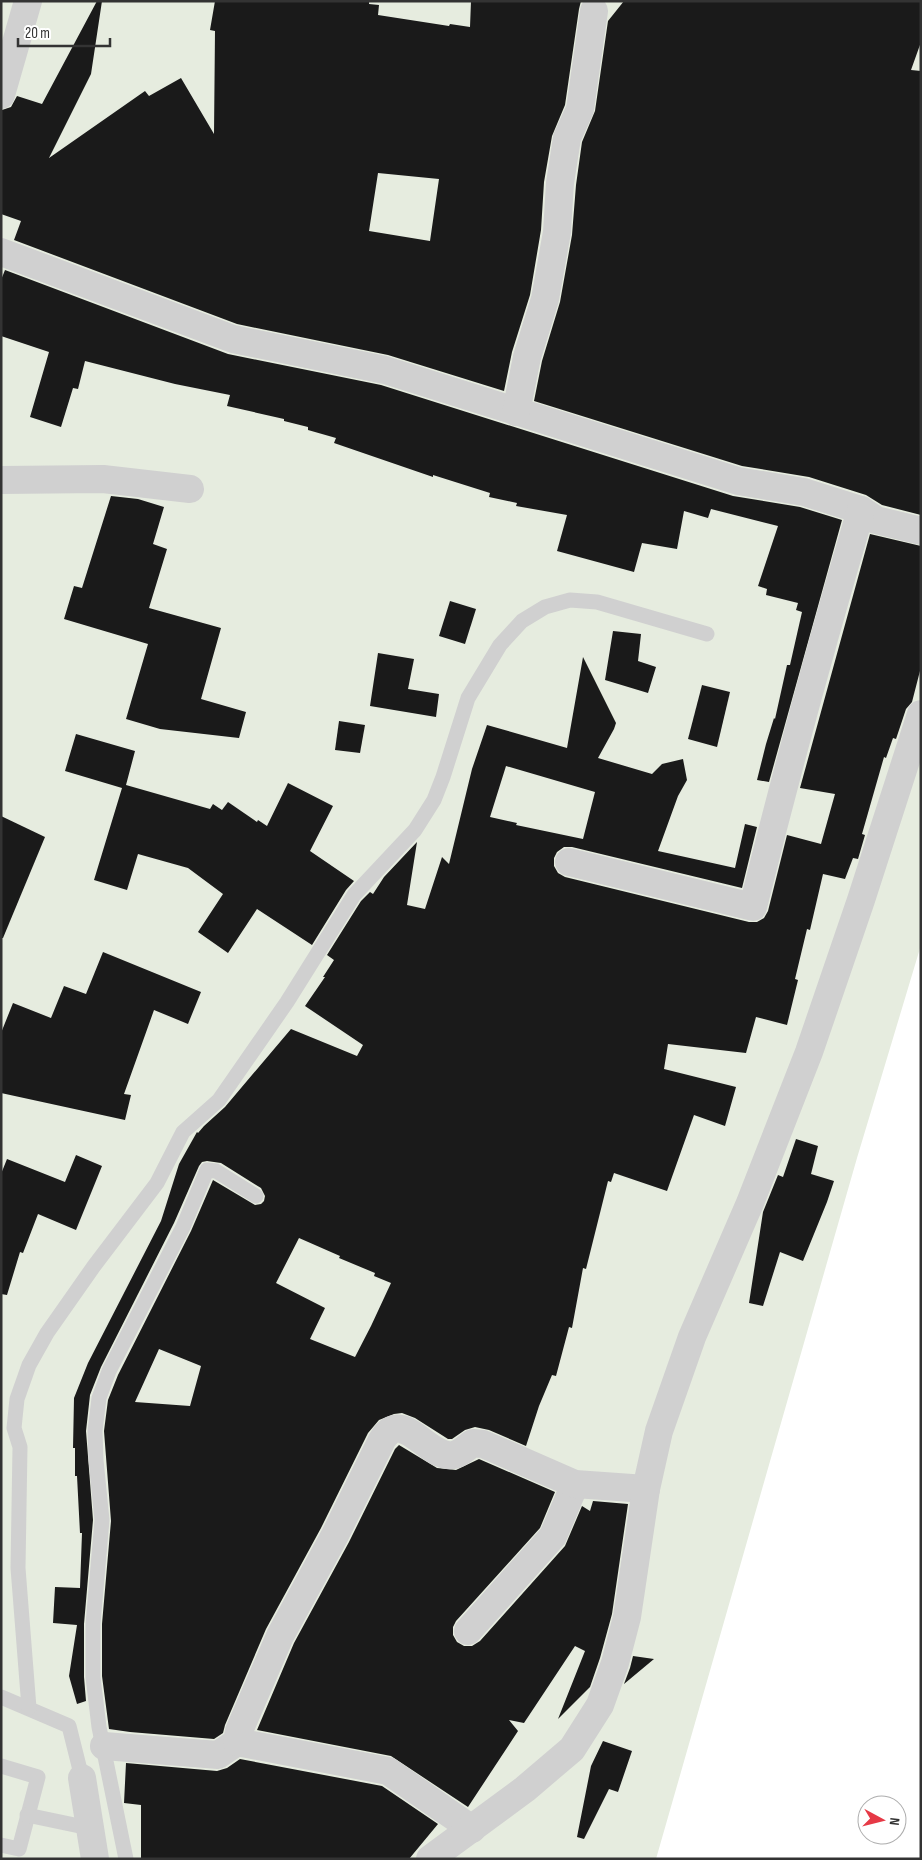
<svg xmlns="http://www.w3.org/2000/svg" width="922" height="1860" font-family="'Sofia Sans Condensed',sans-serif">
<rect width="100%" height="100%" fill="#fff"/>
<!-- green -->
<polygon fill="#e6ecdf" points="1,1 921,1 921,945 857,1158 656,1859 1,1859"/>
<!-- building -->
<g fill="#1a1a1a" fill-rule="evenodd">
<path d="M97,1H102L91,74L49,158L145,91L149,96L181,78L214,134L215,31L210,30L215,1H369V4L379,5L378,15L449,26L450,24L470,27L471,1H581L579,9L565,105L552,136L544,182L541,230L530,295L512,352L504,391L388,355L237,324L14,240L21,221L1,214L2,110L11,107L17,96L42,104ZM378,173L439,179L430,241L369,231Z"/>
<polygon points="624,1 921,1 921,42 911,70 921,71 921,515 882,505 866,495 809,477 742,466 534,401 542,361 560,302 572,235 576,185 582,142 595,111 608,21"/>
<polygon points="5,270 228,354 381,385 733,496 800,507 842,520 769,782 757,780 766,744 774,718 775,719 787,665 790,665 802,612 796,610 798,603 766,595 767,589 758,586 778,526 711,509 708,518 684,511 677,549 642,543 634,572 557,551 567,515 516,506 517,503 489,497 490,493 433,475 433,477 334,443 336,438 308,430 308,427 284,421 284,419 227,406 230,395 175,384 85,361 78,389 73,388 61,427 30,417 49,352 1,336 1,280"/>
<polygon points="111,496 138,499 164,507 153,544 167,549 149,608 221,628 201,699 246,712 239,738 160,729 126,719 148,644 64,619 74,586 82,588"/>
<path d="M870,534L921,546V667L912,702L906,709L896,739L893,738L886,758L884,757L862,834L865,835L858,859L853,858L845,879L823,874L810,930L807,929L795,979L798,980L787,1025L756,1017L746,1053L668,1044L664,1069L736,1087L725,1126L694,1115L667,1191L614,1173L611,1182L608,1181L586,1269L583,1268L572,1328L569,1327L556,1376L552,1375L539,1406L526,1446L489,1430L475,1427L465,1430L452,1439H448L415,1418L402,1413L394,1414L379,1420L368,1433L321,1528L266,1629L225,1725L223,1733L214,1739L130,1732L109,1729L102,1676V1624L111,1521L104,1431L108,1400L118,1375L191,1231L213,1180L255,1205L261,1204L264,1201L265,1196L261,1188L221,1163L207,1161L202,1162L199,1166L174,1223L101,1367L90,1395L86,1431L93,1520L84,1624V1677L86,1701L77,1704L69,1676L77,1625L53,1623L55,1587L80,1588L82,1533H80L77,1476H75V1448H73L74,1398L88,1363L161,1221L179,1164L197,1132L198,1133L204,1126L225,1107L291,1029L357,1056L363,1045L305,1006L325,977H323L334,960L327,955L361,901L370,892L373,894L384,877L417,842L407,905L425,909L442,857L449,864L472,769L487,725L567,748L583,657L616,723L614,729L598,758L652,774L662,764L683,759L687,780L678,796L658,851L735,868L745,824L757,827L742,888L572,847H564L557,852L554,858V866L558,873L565,877L749,922H757L764,918L768,911L787,835L821,844L835,794L800,788ZM506,766L595,792L583,839L516,825L517,823L490,817ZM299,1238L340,1256L339,1258L375,1273L374,1276L391,1283L371,1326L355,1357L310,1339L325,1308L276,1283ZM159,1349L201,1366L190,1406L135,1402Z"/>
<polygon points="450,601 476,609 465,644 439,636"/>
<polygon points="613,631 641,634 638,661 656,667 648,693 605,680"/>
<polygon points="378,653 414,659 408,689 439,694 436,717 370,706"/>
<polygon points="702,685 730,692 717,747 688,739"/>
<polygon points="339,721 365,725 360,753 335,750"/>
<polygon points="76,734 135,751 126,785 210,809 213,804 222,810 228,802 257,822 258,820 267,826 288,783 333,806 310,851 354,881 346,890 312,945 257,909 228,953 198,932 223,894 188,868 138,854 127,890 94,880 122,788 65,771"/>
<polygon points="1,816 45,837 3,938 1,938"/>
<polygon points="103,952 201,992 188,1024 154,1010 124,1094 131,1095 125,1120 1,1093 1,1033 13,1003 51,1018 64,986 86,994"/>
<polygon points="796,1139 818,1146 811,1174 834,1181 827,1202 803,1261 780,1252 763,1306 749,1303 763,1212 778,1175 783,1177"/>
<polygon points="76,1155 102,1166 76,1230 38,1214 23,1253 20,1252 7,1295 1,1294 1,1174 7,1159 65,1182"/>
<polygon points="399,1445 437,1468 456,1470 479,1459 555,1492 540,1528 456,1621 453,1627 453,1635 457,1642 464,1646 472,1646 480,1641 565,1546 582,1506 590,1511 593,1501 628,1504 612,1614 600,1658 590,1687 558,1719 585,1651 575,1646 524,1723 509,1720 518,1731 468,1807 391,1756 257,1730 294,1643 349,1542 395,1449"/>
<polygon points="633,1656 654,1659 624,1684 630,1668"/>
<polygon points="603,1741 632,1751 618,1792 609,1789 584,1839 577,1837 591,1766"/>
<polygon points="240,1759 382,1786 438,1824 409,1859 141,1859 141,1805 124,1803 126,1763 217,1771 227,1768"/>
</g>
<g fill="none" stroke-linecap="round" stroke-linejoin="round">
<!-- lane -->
<g stroke="#d0d0d0" stroke-width="15">
<polyline points="1,1697 69,1726 82,1778"/>
<polyline points="29,1708 18,1568 20,1447 14,1428 17,1399 29,1365 47,1333 94,1266 157,1183 183,1132 219,1100 287,1002 354,895 415,830 434,800 443,777 468,698 500,645 522,621 545,607 570,600 597,602 707,634"/>
<polyline points="1,1766 38,1777 19,1849 1,1845"/>
<polyline points="27,1815 89,1828"/>
<polyline points="126,1859 99,1727 93,1677 93,1624 102,1520 96,1460 95,1431 99,1398 109,1371 183,1227 207,1170 216,1171 256,1196"/>
</g>
<!-- street -->
<g stroke="#d0d0d0" stroke-width="28">
<polyline points="1,95 28,1"/>
<polyline points="1,252 233,339 385,370 738,481 804,492 861,510 876,520 921,531"/>
<polyline points="516,412 527,357 545,299 557,232 560,183 567,138 580,109 594,11"/>
<polyline points="1,480 103,479 190,489"/>
<path d="M569,862L753,907C786,774 822,642 861,510"/>
<polyline points="468,1631 553,1536 575,1484"/>
<polyline points="104,1746 218,1755 237,1742"/>
<polyline points="82,1778 95,1859"/>
<path d="M472,1829L388,1771L237,1742L239,1731L280,1636L335,1535L382,1440C403,1406 427,1459 453,1455C461,1454 466,1447 473,1443L483,1444L575,1484L646,1489"/>
<polyline points="430,1859 525,1789 572,1749 600,1705 615,1663 627,1617 646,1489 659,1431 692,1337 750,1203 809,1052 861,900 921,714"/>
</g>
</g>
<!-- border -->
<rect width="922" height="1860" fill="none" stroke="#333333" stroke-width="5"/>
<!-- north arrow -->
<g transform="translate(882 1820) rotate(97)"><circle r="24" fill="#ffffff" stroke="#adadad"/>
<path d="M0-4L9 19L0 12L-9 19Z" fill="#e63946"/>
<text y="-8" font-size="14" font-weight="bold" text-anchor="middle" fill="#333333">N</text>
</g>
<!-- scale -->
<path d="M18 38v8h92v-8" fill="none" stroke="#333333" stroke-width="2.5"/>
<text x="25" y="38" font-size="15" fill="#333333" stroke="#ffffff" stroke-width="4" paint-order="stroke">20 m</text>
</svg>
